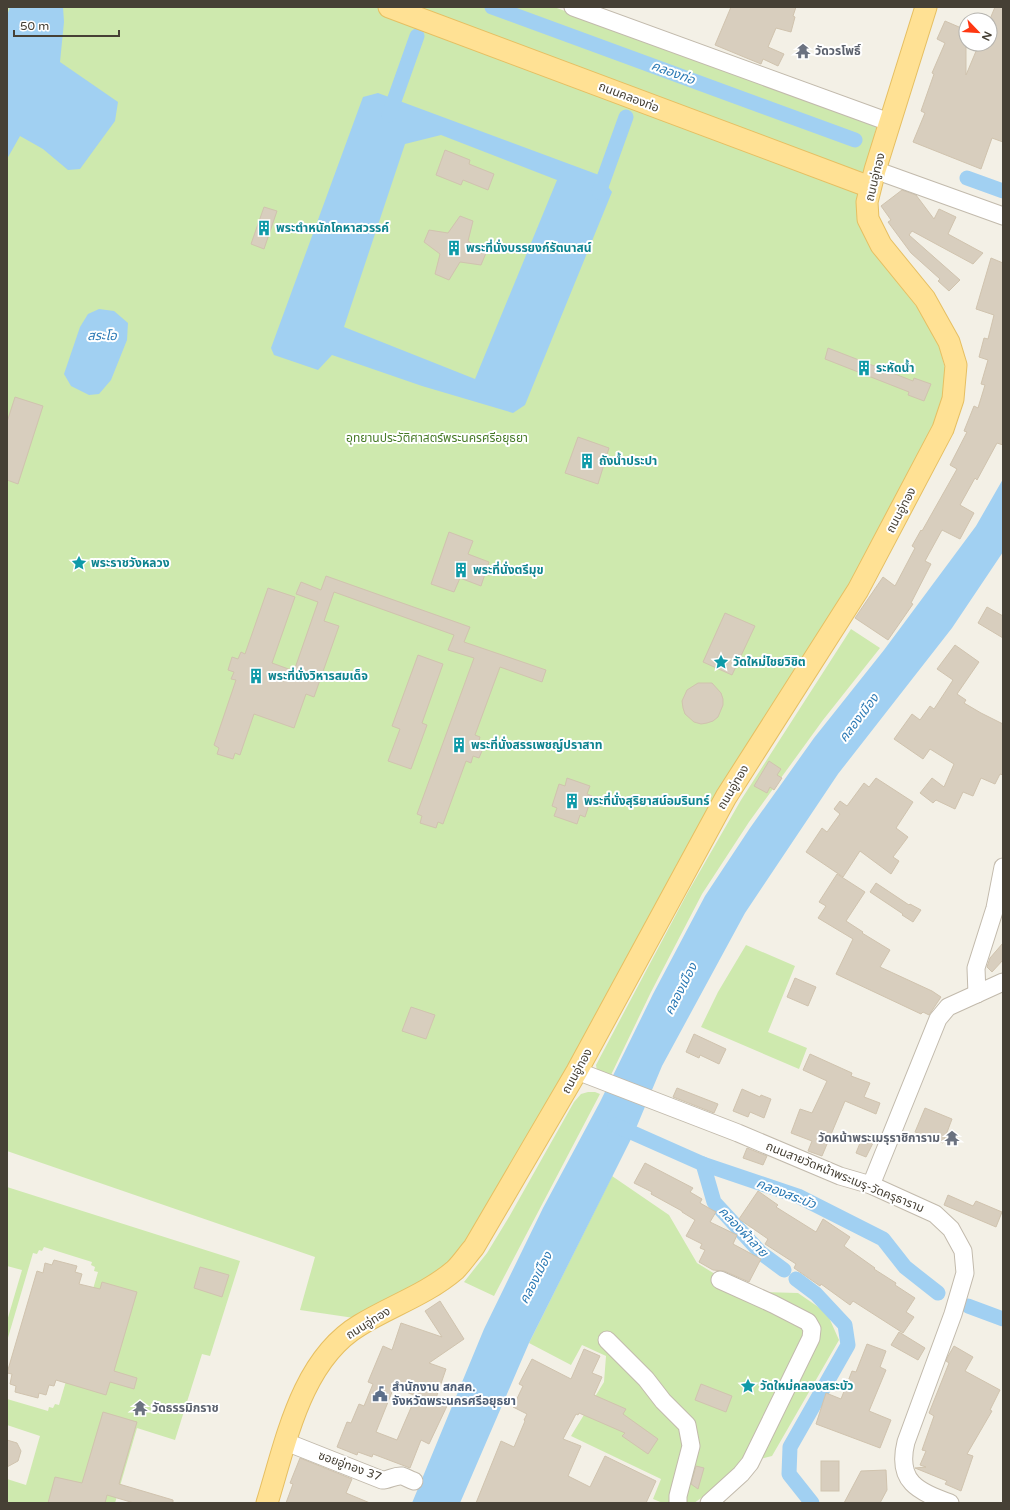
<svg xmlns="http://www.w3.org/2000/svg" width="1010" height="1510" font-family="'Varela Round','Noto Sans Thai',sans-serif">
<rect width="100%" height="100%" fill="#f3f0e6"/>
<!-- green -->
<g fill="#cee9ae">
<polygon points="7,7 554,7 877,125 857,203 863,225 878,258 925,317 938,342 945,368 946,395 936,427 852,587 474,1236 441,1269 403,1294 354,1318 300,1310 315,1257 7,1151"/>
<polygon points="851,629 880,648 823,720 749,822 702,894 651,992 610,1077 597,1071 596,1065 688,892 741,800"/>
<polygon points="746,945 795,966 768,1032 807,1048 799,1069 701,1027 718,992"/>
<polygon points="588,1092 595,1092 600,1094 494,1296 464,1282 487,1253 509,1217 574,1102 581,1094"/>
<polygon points="612,1176 669,1215 697,1263 723,1279 758,1292 798,1293 827,1313 839,1340 772,1456 756,1460 694,1503 663,1503 653,1499 661,1479 571,1436 604,1382 606,1356 582,1345 571,1365 529,1343"/>
<polygon points="7,1187 240,1261 210,1356 202,1354 175,1440 137,1428 115,1503 7,1503 7,1479 26,1485 40,1436 7,1425 7,1399 48,1411 49,1407 53,1408 55,1404 59,1405 98,1272 94,1271 95,1267 91,1265 92,1262 44,1247 42,1251 39,1250 37,1254 33,1253 7,1341 7,1321 22,1270 7,1266"/>
</g>
<!-- water -->
<g fill="#a1d0f2" fill-rule="evenodd">
<polygon points="10,7 63,7 64,22 60,62 118,102 115,121 80,169 68,170 43,149 20,136 7,159 7,16"/>
<path d="M378,93L599,175L612,192L525,405L513,413L422,386L332,355L318,370L274,355L271,348L363,97ZM441,135L557,180L475,379L344,327L405,144Z"/>
<polygon points="99,309 114,311 128,323 127,340 111,380 99,394 89,395 71,386 64,374 80,327 88,314"/>
<polygon points="1003,479 1003,552 952,628 838,774 745,913 662,1066 634,1133 529,1343 460,1503 412,1503 484,1329 543,1208 600,1102 653,994 705,896 750,828 814,738 884,650 976,526"/>
</g>
<g fill="none" stroke-linecap="round" stroke-linejoin="round">
<!-- canal -->
<g stroke="#a1d0f2" stroke-width="15">
<polyline points="492,7 855,140"/>
<polyline points="389,115 417,36"/>
<polyline points="967,178 1003,191"/>
<polyline points="599,192 626,117"/>
<polyline points="615,1125 703,1164 798,1196 883,1239 905,1267 938,1293"/>
<polyline points="703,1164 714,1202 761,1253 784,1270"/>
<polyline points="796,1279 816,1294 845,1325 848,1345 790,1447 789,1474 812,1503"/>
<polyline points="968,1306 1003,1319"/>
</g>
</g>
<!-- building -->
<g fill="#d8cebe" stroke="#d0c3ae" fill-rule="evenodd">
<polygon points="731,7 796,7 793,16 795,17 791,32 776,28 768,47 784,54 778,66 763,59 761,64 715,45"/>
<polygon points="995,7 1003,7 1003,142 992,138 981,169 913,142 925,113 921,111 934,74 932,73 945,43 937,39 945,21 966,30 966,75 979,44 990,44 990,19"/>
<polygon points="445,150 470,160 469,164 494,174 488,190 463,180 461,185 436,175"/>
<polygon points="902,190 916,195 934,219 939,209 956,217 948,234 983,253 973,264 912,231 909,235 960,280 949,291 938,281 940,279 911,253 888,222 891,220 881,206"/>
<polygon points="264,207 277,211 264,249 251,244"/>
<polygon points="460,216 473,221 468,241 486,253 481,265 460,262 449,280 435,274 440,254 424,242 429,230 448,233"/>
<polygon points="991,258 1003,263 1003,445 997,443 977,480 975,478 960,505 974,513 960,539 942,530 925,561 931,564 911,603 913,604 888,640 855,618 883,577 895,586 915,548 912,546 921,530 922,531 957,469 950,465 967,432 964,431 974,406 978,408 985,385 981,384 988,360 979,357 984,338 988,339 994,315 976,309"/>
<polygon points="828,348 913,381 914,378 931,384 924,401 908,395 909,392 825,359"/>
<polygon points="15,397 43,406 18,484 7,480 7,422"/>
<polygon points="578,437 609,448 598,484 565,473"/>
<polygon points="449,532 473,541 468,554 489,562 481,586 460,578 454,592 431,584"/>
<polygon points="326,576 470,627 464,642 546,670 542,682 500,667 475,735 480,737 478,744 484,746 479,758 473,756 471,763 466,761 443,824 438,822 436,828 420,823 422,816 417,814 474,658 448,650 454,635 334,592 324,621 339,626 314,697 306,694 294,728 254,714 240,755 235,753 233,759 217,754 219,748 214,745 236,680 231,679 234,672 228,670 232,657 238,659 241,652 245,654 268,588 295,597 272,663 294,671 318,602 296,594 301,582 321,590"/>
<polygon points="987,607 1003,616 1003,638 978,623"/>
<polygon points="725,613 755,626 732,675 703,662"/>
<polygon points="955,645 979,662 957,694 966,700 964,703 981,713 1003,724 1003,775 1000,774 995,784 981,778 973,796 963,792 955,809 936,800 933,803 920,793 932,778 944,787 954,764 930,749 923,759 894,739 912,714 920,720 930,706 934,709 953,680 937,669"/>
<polygon points="418,655 443,664 422,723 427,725 411,769 388,761 400,729 392,726"/>
<polygon points="698,683 712,683 721,693 723,699 723,705 718,717 713,721 707,723 701,724 694,722 685,714 683,708 682,701 687,690"/>
<polygon points="769,761 781,769 777,775 782,778 774,790 770,787 767,793 754,786"/>
<polygon points="567,778 590,786 587,794 592,796 585,817 580,815 577,824 554,816 557,808 552,806 559,784 565,786"/>
<polygon points="876,778 913,802 896,828 908,837 893,857 899,861 891,874 860,851 843,877 806,852 822,828 827,832 840,814 834,809 840,801 847,806 864,783 869,787"/>
<polygon points="837,874 865,892 846,921 863,932 862,933 890,950 880,967 932,991 941,997 929,1015 923,1012 921,1014 836,974 853,939 818,918 826,906 819,902"/>
<polygon points="876,883 909,905 910,904 921,910 913,922 902,915 903,914 870,892"/>
<polygon points="1003,943 1003,960 992,972 987,967 990,958"/>
<polygon points="795,978 816,987 808,1006 787,997"/>
<polygon points="411,1007 435,1015 426,1039 402,1031"/>
<polygon points="694,1034 726,1049 719,1064 700,1055 699,1058 686,1052"/>
<polygon points="810,1054 852,1073 851,1076 870,1083 864,1097 880,1103 876,1114 845,1101 822,1156 808,1151 812,1141 791,1133 800,1109 812,1113 827,1081 803,1070"/>
<polygon points="677,1088 718,1104 714,1113 673,1097"/>
<polygon points="742,1089 760,1097 761,1095 771,1099 764,1118 750,1112 748,1117 733,1111"/>
<polygon points="925,1108 952,1119 943,1143 915,1132"/>
<polygon points="862,1138 873,1143 866,1157 856,1153"/>
<polygon points="747,1148 767,1156 763,1165 743,1158"/>
<polygon points="645,1163 693,1188 690,1192 702,1199 700,1203 716,1212 710,1222 737,1235 733,1244 761,1259 749,1282 724,1271 713,1270 699,1262 705,1250 700,1248 702,1244 686,1236 695,1220 682,1212 682,1211 651,1194 652,1192 634,1183"/>
<polygon points="758,1191 778,1205 776,1207 816,1232 823,1219 850,1237 844,1246 875,1268 874,1269 896,1283 895,1285 915,1298 906,1312 914,1317 903,1333 853,1301 850,1305 821,1284 820,1286 794,1268 796,1264 765,1244 768,1239 739,1219"/>
<polygon points="948,1195 973,1206 976,1201 1002,1212 996,1227 944,1205"/>
<polygon points="54,1260 77,1266 75,1272 82,1274 79,1284 100,1289 102,1282 137,1292 114,1371 137,1378 134,1389 110,1382 106,1395 56,1380 54,1386 49,1385 46,1395 39,1393 38,1398 15,1392 16,1386 10,1384 12,1374 7,1373 37,1271 43,1273 45,1263 52,1265"/>
<polygon points="200,1267 229,1275 222,1297 194,1288"/>
<path d="M440,1301L464,1339L429,1363L446,1369L435,1401L447,1406L429,1444L421,1440L410,1468L373,1454L372,1457L358,1452L357,1455L337,1447L347,1422L351,1423L359,1404L364,1406L373,1384L368,1382L383,1346L392,1350L401,1323L442,1337L425,1311ZM394,1387L416,1396L397,1440L376,1432Z"/>
<polygon points="899,1332 925,1348 918,1360 891,1345"/>
<polygon points="867,1344 886,1351 880,1367 886,1370 869,1411 891,1420 880,1448 816,1424 826,1393 841,1399 852,1371 856,1372"/>
<polygon points="954,1346 973,1357 965,1371 1000,1390 990,1410 992,1411 967,1454 973,1456 961,1491 945,1484 947,1481 915,1468 926,1467 920,1465 926,1451 922,1450 934,1416 929,1413 949,1363 946,1361 947,1358"/>
<polygon points="584,1349 600,1356 592,1373 602,1377 594,1395 626,1409 623,1414 658,1439 648,1454 622,1436 625,1433 579,1413 578,1415 576,1414 563,1439 581,1446 568,1476 590,1487 605,1456 656,1481 646,1503 476,1503 501,1441 514,1447 525,1421 524,1420 527,1414 513,1407 523,1386 519,1384 532,1359 571,1379"/>
<polygon points="701,1384 732,1396 726,1412 695,1400"/>
<polygon points="103,1412 137,1422 119,1484 173,1500 173,1503 134,1503 107,1495 105,1503 48,1503 55,1477 82,1483"/>
<polygon points="7,1440 17,1443 21,1451 18,1461 7,1467"/>
<polygon points="300,1458 352,1479 346,1493 370,1503 286,1503 293,1484 290,1483"/>
<rect x="821" y="1461" width="18" height="30"/>
<polygon points="696,1466 704,1468 698,1489 691,1484"/>
<polygon points="886,1470 887,1490 880,1503 844,1503 861,1471"/>
</g>
<g fill="none" stroke-linecap="round" stroke-linejoin="round">
<!-- minor casing -->
<g stroke="#c2baac" stroke-width="19">
<g id="minor">
<polyline points="573,7 889,122"/>
<polyline points="875,170 1003,216"/>
<polyline points="977,994 976,968 995,908 1003,867"/>
<path d="M577,1071L738,1133L840,1176L871,1185L935,1214L951,1229L963,1251L965,1273L953,1314L906,1442C896,1482 918,1491 950,1503"/>
<polyline points="871,1185 938,1019 948,1007 1003,982"/>
<polyline points="607,1340 646,1379 663,1401 687,1425 691,1446 678,1496 678,1503"/>
<path d="M286,1442L382,1480C389,1480 395,1475 402,1476C406,1477 410,1480 414,1481"/>
<polyline points="709,1503 741,1474 750,1463 811,1338 812,1329 808,1322 773,1304 720,1280"/>
</g>
</g>
<!-- major casing -->
<g stroke="#e6bf62" stroke-width="23">
<g id="major">
<polyline points="389,7 870,187"/>
<path d="M267,1503C286,1442 301,1360 360,1325C391,1306 427,1294 455,1270C462,1263 468,1254 474,1247L577,1071L726,797L858,590L943,429L953,399L956,365L949,342L925,299L881,245L868,219L867,202L875,170L926,7"/>
</g>
</g>
<!-- minor -->
<use href="#minor" stroke="#fff" stroke-width="17"/>
<!-- major -->
<use href="#major" stroke="#ffe194" stroke-width="21"/>
</g>
<!-- icons -->
<defs>
<g id="temple-bare" transform="scale(1.2)"><path d="M0-6L5-2H3V0L6.5 2.5H4V6H1.5V3h-3V6H-4V2.5H-6.5L-3 0V-2H-5Z" fill="#6b7280" stroke="#fff" stroke-width="2.5" paint-order="stroke"/></g>
<g id="building-bare" transform="scale(1.2)"><path d="M-4-6H4V6H1V3H-1V6H-4ZM-2.5-4.3h1.7v1.8h-1.7ZM.8-4.3h1.7v1.8H.8ZM-2.5-1h1.7V.8h-1.7ZM.8-1h1.7V.8H.8Z" fill="#0f9aa8" stroke="#fff" stroke-width="2.5" paint-order="stroke"/></g>
<g id="sight-bare" transform="scale(1.2)"><path d="M0-6L1.8-2.2L6-1.7L2.9 1.2L3.7 5.4L0 3.3L-3.7 5.4L-2.9 1.2L-6-1.7L-1.8-2.2Z" fill="#0f9aa8" stroke="#fff" stroke-width="2.5" paint-order="stroke"/></g>
<g id="civic-bare" transform="scale(1.2)"><path d="M-.6-6.5H3V-4.5H.6V-3L4-1V1h2V6H-6V1h2V-1L-.6-3ZM-1.2 2.5V6h2.4V2.5Z" fill="#5c6f8a" stroke="#fff" stroke-width="2.5" paint-order="stroke"/></g>
</defs>
<g fill-rule="evenodd">
<use href="#temple-bare" x="803" y="51"/>
<use href="#building-bare" x="264" y="228"/>
<use href="#building-bare" x="454" y="248"/>
<use href="#building-bare" x="864" y="368"/>
<use href="#building-bare" x="587" y="461"/>
<use href="#sight-bare" x="79" y="563"/>
<use href="#building-bare" x="461" y="570"/>
<use href="#sight-bare" x="721" y="662"/>
<use href="#building-bare" x="256" y="676"/>
<use href="#building-bare" x="459" y="745"/>
<use href="#building-bare" x="572" y="801"/>
<use href="#temple-bare" x="952" y="1138"/>
<use href="#sight-bare" x="748" y="1386"/>
<use href="#civic-bare" x="380" y="1394"/>
<use href="#temple-bare" x="140" y="1408"/>
</g>
<g text-anchor="middle" dominant-baseline="central" stroke-width="4" stroke-linejoin="round" paint-order="stroke">
<!-- worship labels -->
<g font-size="12" font-weight="bold" fill="#5b616d" stroke="#fff" text-anchor="start">
<text x="815" y="51">วัดวรโพธิ์</text>
<text x="940" y="1138" text-anchor="end">วัดหน้าพระเมรุราชิการาม</text>
<text x="152" y="1408">วัดธรรมิกราช</text>
</g>
<!-- street labels -->
<g font-size="12" fill="#464035" stroke="#fff">
<text transform="translate(629 97) rotate(21)">ถนนคลองท่อ</text>
<text transform="translate(875 177) rotate(-76)">ถนนอู่ทอง</text>
<text transform="translate(901 510) rotate(-62)">ถนนอู่ทอง</text>
<text transform="translate(733 787) rotate(-59)">ถนนอู่ทอง</text>
<text transform="translate(577 1071) rotate(-61)">ถนนอู่ทอง</text>
<text transform="translate(845 1177) rotate(22)">ถนนสายวัดหน้าพระเมรุ-วัดครุธาราม</text>
<text transform="translate(368 1323) rotate(-32)">ถนนอู่ทอง</text>
<text transform="translate(350 1466) rotate(20)">ซอยอู่ทอง 37</text>
</g>
<!-- culture labels -->
<g font-size="12" font-weight="bold" fill="#0d838f" stroke="#fff" text-anchor="start">
<text x="276" y="228">พระตำหนักโคหาสวรรค์</text>
<text x="466" y="248">พระที่นั่งบรรยงก์รัตนาสน์</text>
<text x="876" y="368">ระหัดน้ำ</text>
<text x="599" y="461">ถังน้ำประปา</text>
<text x="91" y="563">พระราชวังหลวง</text>
<text x="473" y="570">พระที่นั่งตรีมุข</text>
<text x="733" y="662">วัดใหม่ไชยวิชิต</text>
<text x="268" y="676">พระที่นั่งวิหารสมเด็จ</text>
<text x="471" y="745">พระที่นั่งสรรเพชญ์ปราสาท</text>
<text x="584" y="801">พระที่นั่งสุริยาสน์อมรินทร์</text>
<text x="760" y="1386">วัดใหม่คลองสระบัว</text>
</g>
<!-- park labels -->
<g font-size="12" fill="#467a27" stroke="#fff">
<text x="437" y="438">อุทยานประวัติศาสตร์พระนครศรีอยุธยา</text>
</g>
<!-- service labels -->
<g font-size="12" font-weight="bold" fill="#4e5e75" stroke="#fff" text-anchor="start">
<text x="392" y="1387">สำนักงาน สกสค.<tspan x="392" dy="14">จังหวัดพระนครศรีอยุธยา</tspan></text>
</g>
<!-- water labels -->
<g font-size="13" font-style="italic" fill="#2c7ab5" stroke="#fff">
<text transform="translate(673 73) rotate(20)">คลองท่อ</text>
<text x="102" y="336">สระโอ</text>
<text transform="translate(859 718) rotate(-53)">คลองเมือง</text>
<text transform="translate(681 989) rotate(-63)">คลองเมือง</text>
<text transform="translate(786 1194) rotate(21)">คลองสระบัว</text>
<text transform="translate(743 1232) rotate(46)">คลองผ้าลาย</text>
<text transform="translate(536 1278) rotate(-63)">คลองเมือง</text>
</g>
</g>
<!-- border -->
<rect width="1010" height="1510" fill="none" stroke="#464035" stroke-width="16"/>
<!-- north arrow -->
<g transform="translate(978 32) rotate(115)"><circle r="19" fill="#ffffff" stroke="#b5b3ae"/>
<path d="M0-3L7 15L0 10L-7 15Z" fill="#fe3712"/>
<text y="-6" font-size="11" font-weight="bold" text-anchor="middle" fill="#464035">N</text>
</g>
<!-- scale -->
<path d="M14 30v6h105v-6" fill="none" stroke="#464035" stroke-width="2"/>
<text x="20" y="30" font-size="12" fill="#464035" stroke="#ffffff" stroke-width="3" paint-order="stroke">50 m</text>
</svg>
